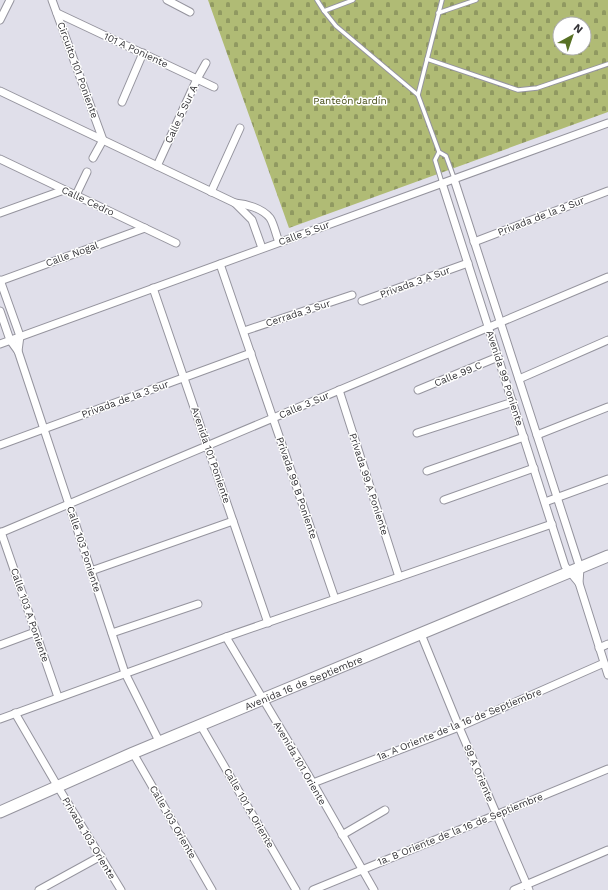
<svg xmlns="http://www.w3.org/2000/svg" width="608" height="890" font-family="'Work Sans',sans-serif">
<defs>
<pattern id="cemetery-stones" width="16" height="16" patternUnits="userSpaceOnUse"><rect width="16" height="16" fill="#b0bb75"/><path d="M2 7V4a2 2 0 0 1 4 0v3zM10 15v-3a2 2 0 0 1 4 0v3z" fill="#909961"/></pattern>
</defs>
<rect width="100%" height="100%" fill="#e0dfea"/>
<!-- cemetery -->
<path fill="url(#cemetery-stones)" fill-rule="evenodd" d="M208,0H608V112L289,228ZM560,24H584V48H560Z"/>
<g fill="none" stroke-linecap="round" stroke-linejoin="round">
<!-- service casing -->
<g stroke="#95949e" stroke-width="5.5">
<g id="service">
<polyline points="317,0 324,11 336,26 418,95"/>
<polyline points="442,0 418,95 439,152 446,156 454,178"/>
<polyline points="324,11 353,0"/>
<polyline points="438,13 476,0"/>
<polyline points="427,59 518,90 537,88 608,64"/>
<polyline points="439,152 435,160 442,183"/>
</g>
</g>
<!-- minor casing -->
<g stroke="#95949e" stroke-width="9">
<g id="minor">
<polyline points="52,0 103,140 93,158"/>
<polyline points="167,0 190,12"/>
<polyline points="57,13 214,87"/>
<polyline points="0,20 10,0"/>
<polyline points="0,91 235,203 252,220 262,248"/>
<polyline points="122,102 143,53"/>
<polyline points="0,159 176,243"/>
<polyline points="157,166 197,79 206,63"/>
<polyline points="454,179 580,568 579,583"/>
<polyline points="442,183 565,566 579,583 608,675"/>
<polyline points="211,192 240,128"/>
<polyline points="76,195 87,172"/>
<path d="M235,203C246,204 262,208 270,218C274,224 276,235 279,242"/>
<polyline points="0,213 64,190"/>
<polyline points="474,242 608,191"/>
<polyline points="220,264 335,599"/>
<polyline points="0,280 20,336 18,351"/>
<polyline points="0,281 145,228"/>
<polyline points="153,288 268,623"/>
<polyline points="362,301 468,263"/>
<polyline points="0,311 10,340 18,351 125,673 160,743"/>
<polyline points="244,331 352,295"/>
<polyline points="0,344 608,123"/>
<polyline points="519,379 608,340"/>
<polyline points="339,390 399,577"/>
<polyline points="418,390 498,357"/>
<polyline points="417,433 513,402"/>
<polyline points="537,435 608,407"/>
<polyline points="0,445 251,353"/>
<polyline points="427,471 524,437"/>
<polyline points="444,500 534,468"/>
<polyline points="545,502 608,479"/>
<polyline points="1,532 58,697"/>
<polyline points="0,533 608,277"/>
<polyline points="91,571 233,521"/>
<polyline points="112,633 198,604"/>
<polyline points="421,634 459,727 529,890"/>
<polyline points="226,637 313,783 374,890"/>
<polyline points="0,645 35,632"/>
<polyline points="599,648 608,644"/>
<polyline points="15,713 58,787 121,890"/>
<polyline points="0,719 226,637 552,524"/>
<polyline points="201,726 296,890"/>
<polyline points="133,753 212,890"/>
<polyline points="313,783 459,727 604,663"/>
<polyline points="342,835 385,810"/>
<polyline points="39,890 101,856"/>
<polyline points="313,890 608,769"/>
<polyline points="514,890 608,850"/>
</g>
</g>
<!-- secondary casing -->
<g stroke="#95949e" stroke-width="13">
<g id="secondary">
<path id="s1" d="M0,812L133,753L608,556"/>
</g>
</g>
<!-- service -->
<use href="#service" stroke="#fff" stroke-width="3.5"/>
<!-- minor -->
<use href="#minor" stroke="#fff" stroke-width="7"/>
<!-- secondary -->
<use href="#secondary" stroke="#fff" stroke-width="11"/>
</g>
<g text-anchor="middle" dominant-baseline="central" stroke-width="3" stroke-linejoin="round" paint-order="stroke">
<!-- street labels -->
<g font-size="10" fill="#353438" stroke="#fff">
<text transform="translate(136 50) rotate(25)">101 A Poniente</text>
<text transform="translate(78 70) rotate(70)">Circuito 101 Poniente</text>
<text transform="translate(181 114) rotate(-65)">Calle 5 Sur A</text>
<text transform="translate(88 201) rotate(25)">Calle Cedro</text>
<text transform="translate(541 216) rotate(-21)">Privada de la 3 Sur</text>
<text transform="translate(304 233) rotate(-20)">Calle 5 Sur</text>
<text transform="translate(72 254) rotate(-20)">Calle Nogal</text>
<text transform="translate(415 282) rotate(-20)">Privada 3 A Sur</text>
<text transform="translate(298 313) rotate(-18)">Cerrada 3 Sur</text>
<text transform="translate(458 374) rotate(-22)">Calle 99 C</text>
<text transform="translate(505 378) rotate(72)">Avenida 99 Poniente</text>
<text transform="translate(125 399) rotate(-20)">Privada de la 3 Sur</text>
<text transform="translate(304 405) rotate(-23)">Calle 3 Sur</text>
<text transform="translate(211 455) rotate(71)">Avenida 101 Poniente</text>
<text transform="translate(369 484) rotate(72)">Privada 99 A Poniente</text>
<text transform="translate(297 488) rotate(71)">Privada 99 B Poniente</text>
<text transform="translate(84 549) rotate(72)">Calle 103 Poniente</text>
<text transform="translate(30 615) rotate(71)">Calle 103 A Poniente</text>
<text stroke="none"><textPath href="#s1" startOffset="330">Avenida 16 de Septiembre</textPath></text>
<text transform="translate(459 724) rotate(-22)">1a. A Oriente de la 16 de Septiembre</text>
<text transform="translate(300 763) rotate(60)">Avenida 101 Oriente</text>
<text transform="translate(479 773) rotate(67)">99 A Oriente</text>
<text transform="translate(249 808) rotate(60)">Calle 101 A Oriente</text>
<text transform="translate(173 822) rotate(60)">Calle 103 Oriente</text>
<text transform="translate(460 829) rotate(-22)">1a. B Oriente de la 16 de Septiembre</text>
<text transform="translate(89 838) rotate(59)">Privada 103 Oriente</text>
</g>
<!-- park labels -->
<g font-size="10" fill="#464d17" stroke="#fff">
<text x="350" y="100">Panteón Jardín</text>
</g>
</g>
<!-- north arrow -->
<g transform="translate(572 36) rotate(40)"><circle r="19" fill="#ffffff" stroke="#aeaeaf"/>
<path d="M0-3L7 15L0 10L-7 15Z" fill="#587124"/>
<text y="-6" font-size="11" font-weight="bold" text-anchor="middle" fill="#353438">N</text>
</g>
</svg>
